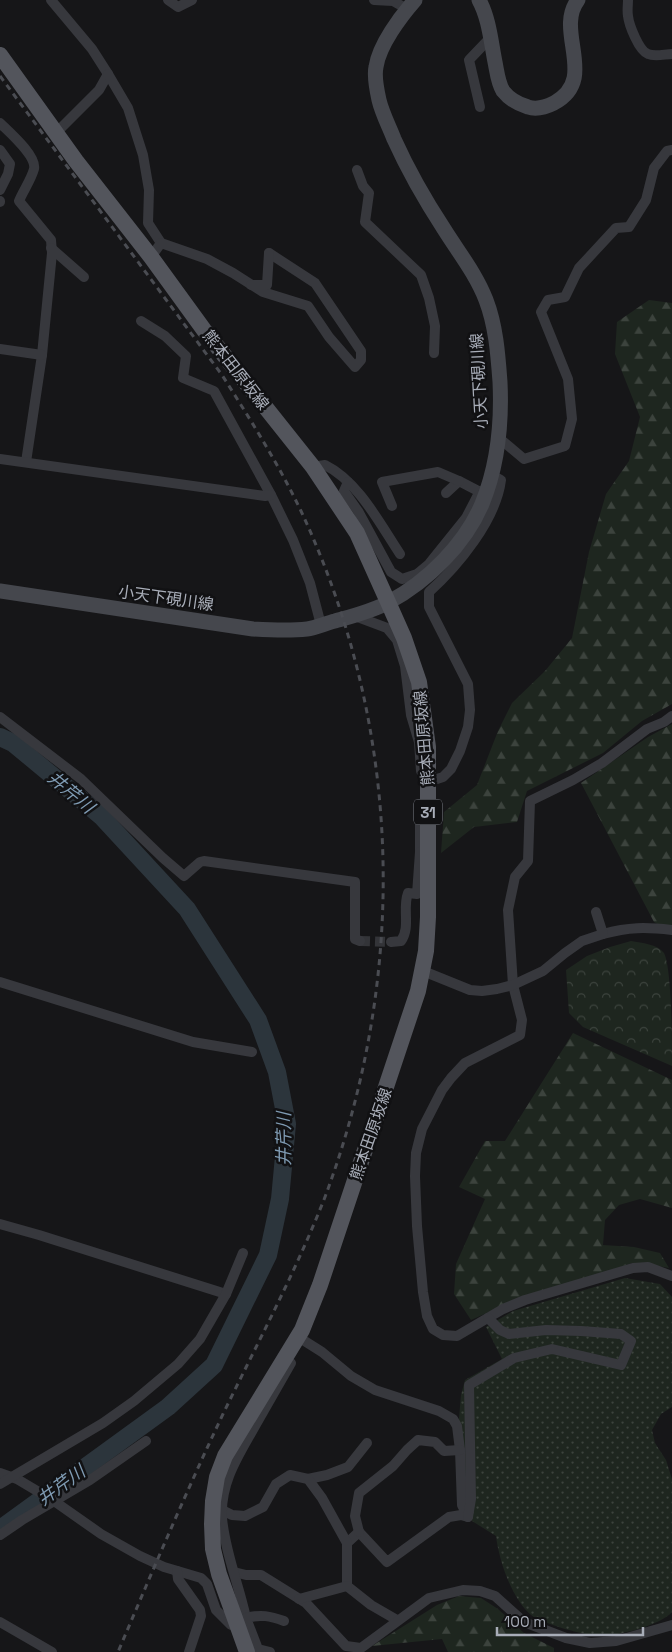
<svg xmlns="http://www.w3.org/2000/svg" width="672" height="1652" font-family="'Space Grotesk','Noto Sans JP',sans-serif">
<defs>
<pattern id="grass-dots" width="8" height="8" patternUnits="userSpaceOnUse" patternTransform="scale(1.25)"><rect width="8" height="8" fill="#1e261f"/><path d="M2 2h.1M6 6h.1" fill="none" stroke="#3c433d" stroke-width="1.8" stroke-linecap="round"/></pattern>
<pattern id="forest-firs" width="22" height="20" patternUnits="userSpaceOnUse" patternTransform="scale(1.25)"><rect width="22" height="20" fill="#1e261f"/><path d="M5 1l3.5 6h-7zM16 11l3.5 6h-7z" fill="#3c433d"/></pattern>
<pattern id="park-crowns" width="20" height="18" patternUnits="userSpaceOnUse" patternTransform="scale(1.25)"><rect width="20" height="18" fill="#1e261f"/><path d="M2 6a3 3 0 1 1 6 0M12 15a3 3 0 1 1 6 0" fill="none" stroke="#3c433d"/></pattern>
</defs>
<rect width="100%" height="100%" fill="#161618"/>
<!-- grass -->
<path fill="url(#grass-dots)" d="M625,1278L660,1284L672,1297V1407L661,1414L652,1430L655,1443L666,1460L672,1479V1612C661,1625 618,1636 601,1636C586,1636 543,1624 531,1615C512,1599 499,1561 496,1536L472,1521L458,1505V1430L461,1395L465,1380L502,1359L486,1327L513,1311Z"/>
<!-- forest -->
<g fill="url(#forest-firs)">
<polygon points="649,300 672,303 672,704 642,721 603,753 527,791 517,822 474,827 441,853 444,812 477,785 498,731 512,703 545,671 572,638 589,552 606,494 629,461 640,417 615,354 617,322"/>
<polygon points="672,724 672,933 654,922 581,783 648,737"/>
<polygon points="573,1033 672,1080 672,1208 640,1199 619,1205 605,1220 603,1245 634,1247 660,1253 669,1268 652,1265 632,1263 586,1279 522,1297 471,1320 454,1294 456,1264 485,1199 459,1187 485,1141 505,1141"/>
<polygon points="459,1596 481,1598 498,1609 524,1633 554,1648 554,1652 448,1652 442,1639 372,1646 437,1605"/>
</g>
<!-- park -->
<path fill="url(#park-crowns)" d="M631,941C642,943 657,944 664,953C672,969 672,1042 672,1066L583,1027L569,1013L566,970L587,956L610,947Z"/>
<g fill="none" stroke-linecap="round" stroke-linejoin="round">
<!-- river -->
<polyline stroke="#2c353c" stroke-width="18" points="0,737 13,743 101,816 187,909 258,1020 277,1072 287,1124 280,1199 268,1255 214,1365 168,1407 0,1529"/>
<!-- street-tunnel -->
<polyline stroke="#333438" stroke-width="10" stroke-dasharray="10 5" stroke-linecap="butt" points="360,941 391,942"/>
<!-- street -->
<g stroke="#37383d" stroke-width="10">
<polyline points="51,0 92,49 108,74 99,90 56,133"/>
<polyline points="168,0 178,7 192,0"/>
<polyline points="374,0 393,1 407,9"/>
<path d="M628,0C628,5 627,11 628,16C629,25 639,51 648,54C655,57 665,54 672,54"/>
<polyline points="108,74 128,108 143,155 149,190 148,223 161,243"/>
<polyline points="480,107 469,60 490,38"/>
<path d="M0,123C9,132 37,156 34,169C31,180 23,191 19,201L51,240L52,253L42,355L26,462"/>
<polyline points="0,150 10,164 8,174 0,190"/>
<polyline points="357,170 363,186 369,193 365,222 421,275 429,298 435,326 434,353"/>
<polyline points="0,201 0,202"/>
<polyline points="51,248 84,277"/>
<polyline points="151,257 161,243 207,259 233,273 263,292 308,306 329,337 355,367 361,360 361,351 315,283 269,253"/>
<polyline points="251,285 267,285 269,253"/>
<polyline points="141,321 165,336 186,356 183,378 214,391 271,495 293,540 310,583 321,625"/>
<polyline points="0,349 42,355"/>
<polyline points="499,438 524,459 565,446 572,419 568,379 541,312 548,300 565,297 579,268 616,228 629,227 646,200 654,168 667,151 672,150"/>
<polyline points="0,459 265,496 271,495"/>
<path d="M313,467L325,465C358,481 380,524 400,554"/>
<polyline points="348,482 344,491 358,511 391,572 402,579 417,574 429,564 466,518 480,491"/>
<polyline points="446,493 459,481 484,494"/>
<polyline points="392,506 382,482 438,472 459,481"/>
<polyline points="355,616 387,628 397,640 405,666 411,715 419,742 421,771"/>
<polyline points="672,716 664,722 647,729 602,763 573,780 530,801 528,861 515,877 508,910 513,985 522,1020 520,1035 465,1063 451,1078 442,1090 422,1129 416,1153 415,1176 417,1226 423,1292 427,1316 433,1329 443,1335 457,1336 503,1309 525,1300 633,1268 648,1267 672,1276"/>
<polyline points="0,717 81,779 163,858 184,876 200,862 204,861 355,882 355,939 360,941"/>
<path d="M428,782L443,777L451,769L460,751L468,727L470,710L468,684L429,607V592C458,566 496,520 501,480L492,475"/>
<polyline points="420,852 420,825"/>
<path d="M603,934C629,927 645,927 672,930"/>
<path d="M391,942L401,941C411,927 402,908 408,893L417,894L420,852L425,849"/>
<polyline points="423,971 470,990 482,991 497,989 513,985 543,971 565,953 582,941 603,934 596,912"/>
<polyline points="0,982 193,1042 252,1052"/>
<polyline points="0,1224 39,1235 226,1294"/>
<polyline points="303,1340 322,1352 351,1376 375,1390 439,1411 453,1419 457,1426 460,1450 462,1505 468,1517 461,1515 449,1517 387,1562 359,1532 347,1543"/>
<polyline points="0,1473 17,1479 54,1501 101,1534 140,1556 164,1567 201,1578 207,1584 216,1610 231,1625"/>
<polyline points="308,1479 327,1475 348,1467 367,1443"/>
<polyline points="0,1484 103,1423 134,1401 178,1364 200,1339 226,1294 243,1253"/>
<polyline points="222,1510 232,1515 245,1516 263,1507 276,1484 290,1475 308,1479 322,1498 347,1543 347,1586 371,1605 397,1620"/>
<polyline points="468,1517 471,1499 469,1385 514,1358 552,1349 621,1365 631,1341 621,1334 581,1331 546,1330 509,1334 500,1330 488,1318"/>
<polyline points="359,1532 355,1516 359,1493 393,1466 407,1450 418,1440 435,1442 444,1451 460,1450"/>
<polyline points="0,1535 22,1520 90,1480 146,1441"/>
<polyline points="177,1571 178,1579 200,1610 201,1616 189,1652"/>
<polyline points="234,1572 246,1575 261,1575 306,1603 346,1646 361,1648 429,1598 463,1590 480,1591 495,1596 524,1622 566,1638 590,1643 616,1641 672,1625"/>
<polyline points="299,1599 347,1586"/>
<path d="M236,1617L246,1618C239,1585 225,1552 222,1518C220,1482 239,1455 255,1426C267,1405 279,1384 291,1363"/>
<polyline points="0,1622 52,1652"/>
<path d="M270,1652L258,1649L246,1618C261,1614 270,1616 284,1621"/>
</g>
<!-- secondary -->
<g stroke="#45474d" stroke-width="15">
<path d="M479,0C489,18 491,42 495,62C497,72 498,83 503,91C510,100 518,104 528,107C537,110 546,107 554,103C599,79 554,31 578,0"/>
<path d="M0,591L253,629C271,630 289,631 307,629C316,628 326,623 335,621C353,616 373,611 389,602C428,581 465,544 482,504C498,465 502,424 500,382C498,355 496,326 486,300C476,274 459,253 444,229C425,200 408,170 394,139C389,126 382,113 379,100C377,91 374,76 376,67C379,45 401,16 415,0"/>
</g>
<!-- primary -->
<polyline stroke="#53555c" stroke-width="16" points="0,55 76,161 151,257 204,330 313,467 357,533 388,602 404,638 419,682 428,747 428,917 426,951 418,991 320,1285 302,1330 225,1456 217,1477 213,1501 212,1524 213,1549 219,1574 247,1652"/>
<!-- rail -->
<path stroke="#4a4c52" stroke-width="3" stroke-dasharray="6 5" stroke-linecap="butt" d="M0,76L222,375C250,419 278,463 301,511C403,729 409,972 325,1197C296,1271 258,1342 223,1414C186,1492 152,1572 118,1652"/>
</g>
<g text-anchor="middle" dominant-baseline="central" stroke-width="5" stroke-linejoin="round" paint-order="stroke">
<!-- shield labels -->
<rect fill="#111113" stroke="#7b7e86" stroke-width="1" x="414" y="799.5" width="28" height="25" rx="4"/>
<g font-size="15" font-weight="bold" fill="#a8adb8">
<text x="428" y="812">31</text>
</g>
<!-- street labels -->
<g font-size="16" fill="#a8adb8" stroke="#111113">
<text transform="translate(236 370) rotate(52)">熊本田原坂線</text>
<text transform="translate(479 381) rotate(-93)">小天下硯川線</text>
<text transform="translate(166 598) rotate(8)">小天下硯川線</text>
<text transform="translate(424 738) rotate(-95)">熊本田原坂線</text>
<text transform="translate(371 1134) rotate(-71)">熊本田原坂線</text>
</g>
<!-- water labels -->
<g font-size="18" font-style="italic" fill="#7f9bb3" stroke="#111113">
<text transform="translate(71 792) rotate(40)">井芹川</text>
<text transform="translate(283 1139) rotate(-90)">井芹川</text>
<text transform="translate(61 1485) rotate(-36)">井芹川</text>
</g>
</g>
<!-- scale -->
<path d="M497 1627v8h146v-8" fill="none" stroke="#a8adb8" stroke-width="2.5"/>
<text x="504" y="1627" font-size="15" fill="#a8adb8" stroke="#111113" stroke-width="4" paint-order="stroke">100 m</text>
</svg>
